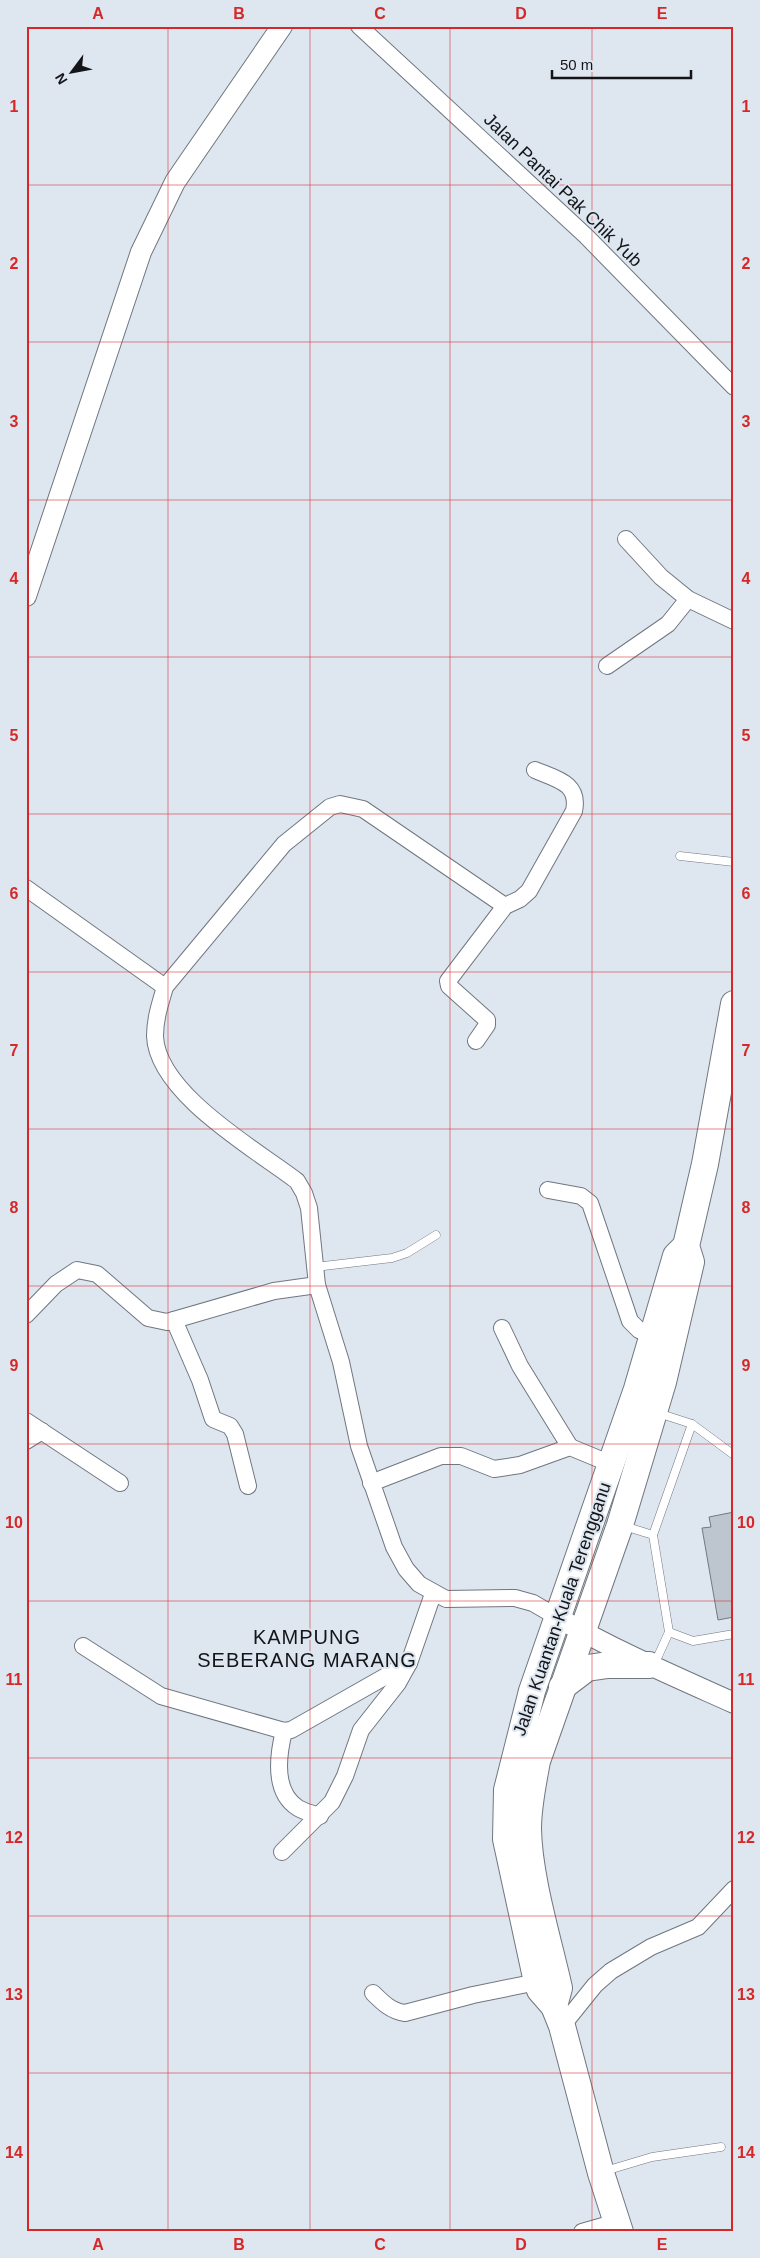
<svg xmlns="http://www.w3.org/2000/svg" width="760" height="2258" font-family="Arial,sans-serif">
<rect width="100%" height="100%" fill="#dee6f0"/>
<!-- building -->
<polygon fill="#bdc5cf" stroke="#727982" points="734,1512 734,1617 718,1620 702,1528 711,1527 709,1517"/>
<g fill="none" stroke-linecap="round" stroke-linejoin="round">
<!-- service casing -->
<g stroke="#707780" stroke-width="9">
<g id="service">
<polyline points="680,856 734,862"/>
<polyline points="315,1267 392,1258 407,1253 436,1235"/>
<polyline points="658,1413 692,1424 734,1455"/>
<polyline points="624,1526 653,1535"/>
<polyline points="669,1632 653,1535 692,1424"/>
<polyline points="654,1665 669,1632 693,1641 734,1634"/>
<polyline points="605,2171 652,2157 721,2147"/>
</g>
</g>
<!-- minor casing -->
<g stroke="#707780" stroke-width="18">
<g id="minor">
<polyline points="359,26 586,236 734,387"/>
<polyline points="626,539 661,577 688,599 734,621"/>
<polyline points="607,666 668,624 688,599"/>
<polyline points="26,888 165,987"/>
<path d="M505,906L363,809L340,804L330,807L284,844L165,987C160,1004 155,1019 155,1036C157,1093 255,1149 297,1181L304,1193L309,1208L317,1285L341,1362L359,1446L394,1547L406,1569L419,1584L446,1599L515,1598L533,1603L557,1617"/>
<path d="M476,1041L487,1025V1020L449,986L448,981L505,906L520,899L529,891L574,811C580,783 556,779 535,770"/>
<polyline points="548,1190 581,1196 590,1203 630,1321 639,1330 652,1335"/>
<polyline points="26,1315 56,1284 77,1270 97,1274 148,1318 167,1322 274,1291 317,1285"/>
<polyline points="174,1320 200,1380 213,1419 230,1426 235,1434 248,1486"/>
<polyline points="502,1328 520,1366 570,1447"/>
<polyline points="26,1421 120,1483"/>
<polyline points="26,1441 42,1431"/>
<polyline points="371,1483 441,1456 461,1456 494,1469 520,1465 570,1447 611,1464"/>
<polyline points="83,1646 161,1696 284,1731 291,1730 409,1663"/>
<path d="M284,1731C278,1755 273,1792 298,1808C305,1812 313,1814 320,1816"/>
<polyline points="282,1852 332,1802 345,1776 361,1730 398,1683 409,1663 433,1594"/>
<path d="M373,1993C383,2003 391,2011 405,2013L473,1995L537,1982"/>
<polyline points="562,2026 595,1985 611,1971 651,1947 698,1927 734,1889"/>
<polyline points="582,2232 617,2222"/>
</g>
</g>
<!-- tertiary casing -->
<g stroke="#707780" stroke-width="22">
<g id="tertiary">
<polyline points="26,596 141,252 175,182 190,160 282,26"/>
<path d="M557,1617C613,1650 674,1676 734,1703"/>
</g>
</g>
<!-- trunk casing -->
<g stroke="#707780" stroke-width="28">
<g id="trunk">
<polyline points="562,1687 587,1668 608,1665 649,1665"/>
<path d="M554,2006L559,1988C548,1939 529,1878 528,1829C528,1806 533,1783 537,1761L620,1525L663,1382L691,1262L686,1246L705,1164L734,1004"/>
<polyline points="620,2232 601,2173 562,2026 554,2006 540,1990 537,1982 506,1839 507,1790 532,1691 637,1389 676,1256 686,1246"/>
</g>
</g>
<!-- service -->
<use href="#service" stroke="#fff" stroke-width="8"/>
<!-- minor -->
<use href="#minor" stroke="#fff" stroke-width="16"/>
<!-- tertiary -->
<use href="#tertiary" stroke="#fff" stroke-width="20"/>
<!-- trunk -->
<use href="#trunk" stroke="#fff" stroke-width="26"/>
</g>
<!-- grid -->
<path fill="none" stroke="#d62828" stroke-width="1" stroke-opacity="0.55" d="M168,26V2232M310,26V2232M450,26V2232M592,26V2232M26,185H734M26,342H734M26,500H734M26,657H734M26,814H734M26,972H734M26,1129H734M26,1286H734M26,1444H734M26,1601H734M26,1758H734M26,1916H734M26,2073H734"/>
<g text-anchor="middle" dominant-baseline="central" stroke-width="4" stroke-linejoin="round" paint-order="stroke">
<!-- street labels -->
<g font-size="18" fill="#131519" stroke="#dee6f0">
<text transform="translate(563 190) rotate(44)">Jalan Pantai Pak Chik Yub</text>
<text transform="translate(562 1609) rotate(-71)">Jalan Kuantan-Kuala Terengganu</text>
</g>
<!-- quarter labels -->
<g font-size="20" letter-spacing="1" fill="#131519" stroke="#dee6f0">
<text x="307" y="1637">KAMPUNG<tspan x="307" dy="23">SEBERANG MARANG</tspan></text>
</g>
</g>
<!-- border -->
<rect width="760" height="2258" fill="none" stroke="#dee6f0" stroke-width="55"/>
<!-- north arrow -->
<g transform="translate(72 72) rotate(238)" stroke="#dee6f0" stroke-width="4" paint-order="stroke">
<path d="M0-4L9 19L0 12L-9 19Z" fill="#131519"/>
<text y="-8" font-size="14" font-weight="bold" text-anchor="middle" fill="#131519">N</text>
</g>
<!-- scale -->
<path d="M552 70v8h139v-8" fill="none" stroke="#131519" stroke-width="2.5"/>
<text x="560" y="70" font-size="15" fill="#131519" stroke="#dee6f0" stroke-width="4" paint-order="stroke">50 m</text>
<rect x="28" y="28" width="704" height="2202" fill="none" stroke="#d62828" stroke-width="2"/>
<g font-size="16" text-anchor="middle" font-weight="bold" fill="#d62828">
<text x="98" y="19">A</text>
<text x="239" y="19">B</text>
<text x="380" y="19">C</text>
<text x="521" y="19">D</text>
<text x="662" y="19">E</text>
<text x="14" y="112">1</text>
<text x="746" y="112">1</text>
<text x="14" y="269">2</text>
<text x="746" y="269">2</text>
<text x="14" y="427">3</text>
<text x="746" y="427">3</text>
<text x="14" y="584">4</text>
<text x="746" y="584">4</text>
<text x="14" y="741">5</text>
<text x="746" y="741">5</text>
<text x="14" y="899">6</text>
<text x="746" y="899">6</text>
<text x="14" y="1056">7</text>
<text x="746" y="1056">7</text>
<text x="14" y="1213">8</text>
<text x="746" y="1213">8</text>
<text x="14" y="1371">9</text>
<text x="746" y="1371">9</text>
<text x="14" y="1528">10</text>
<text x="746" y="1528">10</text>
<text x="14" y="1685">11</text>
<text x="746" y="1685">11</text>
<text x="14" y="1843">12</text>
<text x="746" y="1843">12</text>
<text x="14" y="2000">13</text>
<text x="746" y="2000">13</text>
<text x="14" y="2158">14</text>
<text x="746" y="2158">14</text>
<text x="98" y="2250">A</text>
<text x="239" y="2250">B</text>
<text x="380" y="2250">C</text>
<text x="521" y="2250">D</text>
<text x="662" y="2250">E</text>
</g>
</svg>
